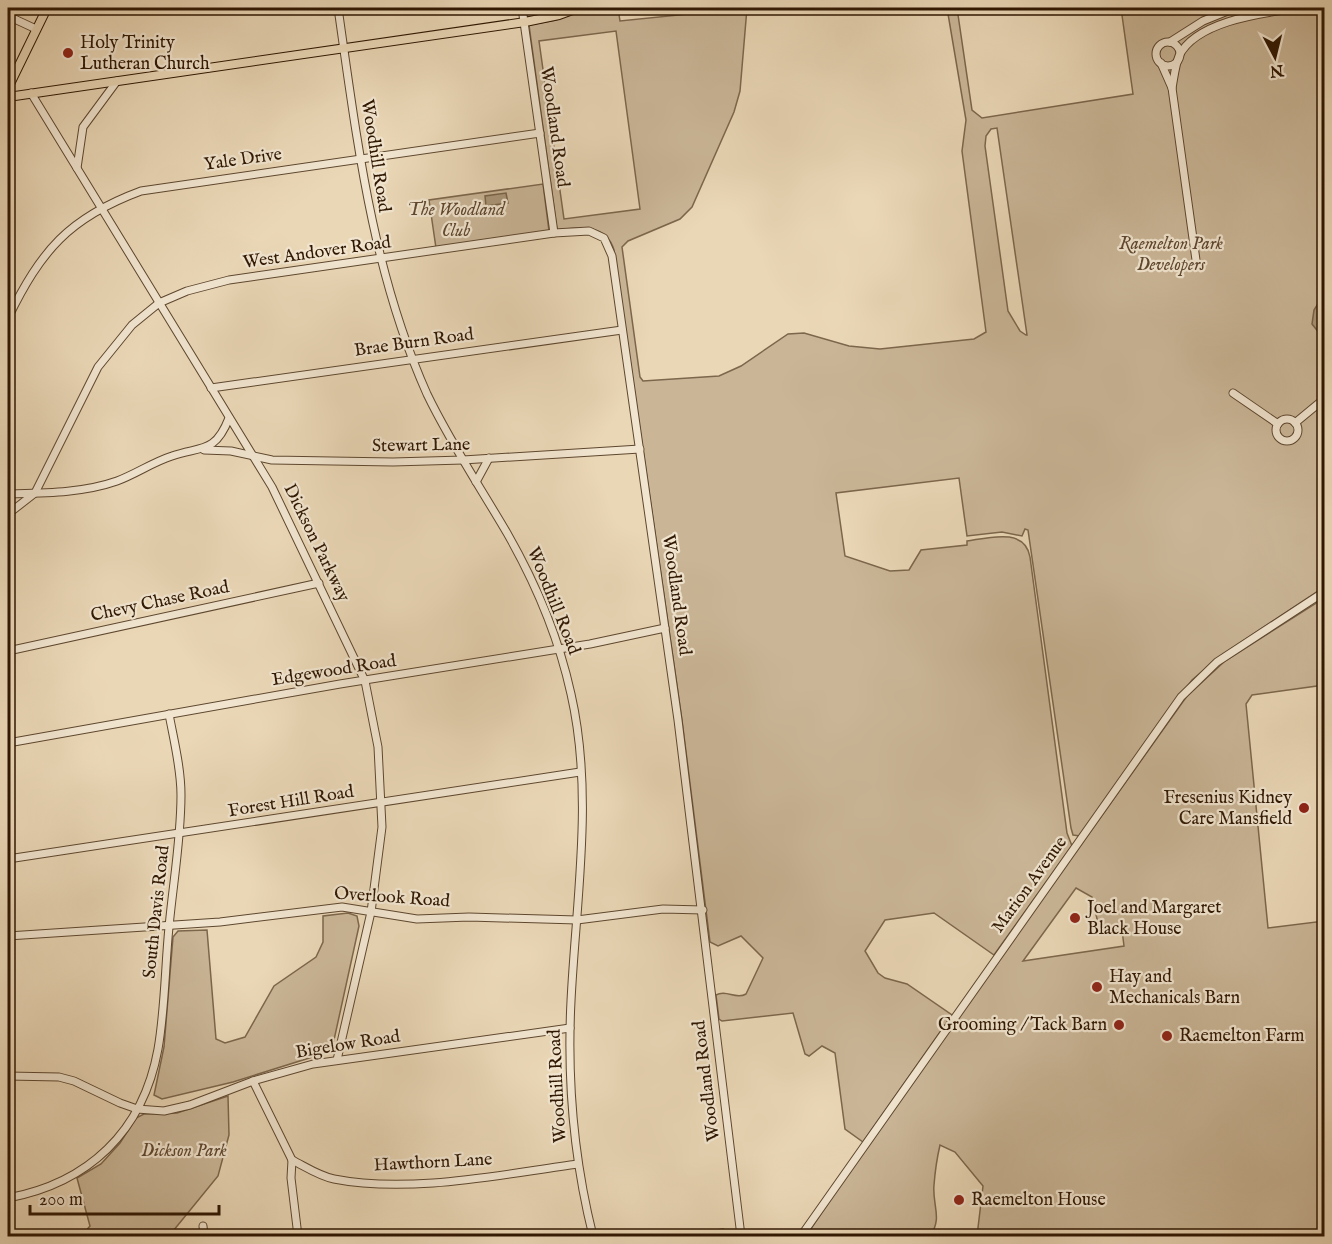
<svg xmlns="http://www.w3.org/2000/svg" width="1332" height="1244" font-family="'IM FELL English',serif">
<rect width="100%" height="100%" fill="#ead7b6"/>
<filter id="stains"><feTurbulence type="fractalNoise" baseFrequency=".00333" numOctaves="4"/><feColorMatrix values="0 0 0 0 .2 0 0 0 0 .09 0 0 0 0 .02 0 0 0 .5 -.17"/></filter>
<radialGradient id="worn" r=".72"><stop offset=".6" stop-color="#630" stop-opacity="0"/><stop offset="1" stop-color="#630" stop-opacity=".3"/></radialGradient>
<!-- green -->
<g fill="#cab697" stroke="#7c664c" stroke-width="1.5" fill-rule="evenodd">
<path d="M585,8H618L620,21L747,8L740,91L734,112L692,207L680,219L628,241L622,247L640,377L643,381L719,376L741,366L788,334L804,333L849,346L880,349L974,339L986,332L962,151L966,120L947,8H957L972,110L982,118L1133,94L1121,8H1324V587L1223,654L1192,680L1080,836L1073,835L1071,828L1028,530L1025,529L1022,536L1002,532L967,536L959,478L836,493L845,556L890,571L909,570L921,550L967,545V541C988,538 1025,527 1030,557L1067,833L1072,846L994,955L934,913L885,920L865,951L878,973L885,978L907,984L952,1015L863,1142L845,1129L835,1053L822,1046L809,1056L805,1054L793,1013L722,1021L719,1019L716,995C726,989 736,1000 746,994L763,958L741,936L718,946L710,942L682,720L614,250C606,223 580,227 557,230L529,25L556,20ZM616,31L640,209L564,219L539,41ZM997,128L1027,335H1026L1020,331L1008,311L985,146L986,136L991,129Z"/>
<polygon points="543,184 549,231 436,248 429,200"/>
<path d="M1324,598V644L1322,649L1324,657V685L1252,695L1246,704L1268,928L1324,921V1236H977L983,1186L955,1152L940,1145C937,1158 935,1172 934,1185C932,1205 943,1218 930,1236H806L867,1145L1187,696L1225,661ZM1076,888L1092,897L1100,932L1122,930L1124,946L1023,961Z"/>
<polygon points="348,913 357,916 359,926 332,1049 322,1054 233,1082 162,1099 154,1095 164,1047 173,937 178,931 207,930 216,1039 225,1043 245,1037 274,986 316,957 323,942 323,916"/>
<polygon points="228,1096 229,1135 218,1176 169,1236 81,1236 90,1226 77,1178 101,1164 120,1143 136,1118 144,1114 177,1113"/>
<polygon points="723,1229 736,1236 674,1236 675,1236"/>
</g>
<!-- water -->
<g fill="#aa9679" stroke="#796349" stroke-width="1.5">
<polygon points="506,193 508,203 486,206 485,196"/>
<polygon points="1324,294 1324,339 1312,324 1314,310"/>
</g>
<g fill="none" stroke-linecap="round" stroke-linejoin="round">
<!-- minor casing -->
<g stroke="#5e472f" stroke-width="9">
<g id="minor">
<path d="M338,8C357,140 372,271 427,394C450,442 480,487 507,533C535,582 559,639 571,694C594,795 576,899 571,1001C567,1080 574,1160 593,1236"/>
<polyline points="522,8 554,233"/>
<polyline points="8,16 36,29"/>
<polyline points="1170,42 1203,21 1235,8"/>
<circle cx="1168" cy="54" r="12"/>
<polyline points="1161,63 1172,88 1196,260"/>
<path d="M1172,88C1174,78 1175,66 1179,56C1196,21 1263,13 1297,8"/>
<polyline points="31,93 272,487 365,681 378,747 382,827 371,912 337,1060"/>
<polyline points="77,168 83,127 117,81"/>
<path d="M8,318C41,251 68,218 141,191L540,133"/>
<polyline points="211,388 622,330"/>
<polyline points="1233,393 1278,424"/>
<circle cx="1287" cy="430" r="11"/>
<polyline points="1295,423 1324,399"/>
<polyline points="204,450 231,451 272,460 393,462 463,460 640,449"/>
<polyline points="476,482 489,458"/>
<path d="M8,494C44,493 83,493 117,481C136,474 153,462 172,456C201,446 215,454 229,418"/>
<polyline points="8,514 35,493 98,367 132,325 159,303 187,291 229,280 554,233 589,231 604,238 612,256 678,720 741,1236"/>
<polyline points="8,651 319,583"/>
<polyline points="8,743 340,684 590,644 665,628"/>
<polyline points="8,859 580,772"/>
<polyline points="8,936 220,922 342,907 417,919 469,917 577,920 663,909 703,910"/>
<polyline points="8,1076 59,1077 74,1081 120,1103 137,1109 164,1111 190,1105 253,1081 313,1064 570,1028"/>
<polyline points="253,1081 292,1160 291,1178 298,1236"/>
<path d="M292,1160C306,1167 319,1176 334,1179C410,1194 503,1174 578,1164"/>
<path d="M8,1198C88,1183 143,1132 158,1049C165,1009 165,967 169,927C173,883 181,840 181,795C181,768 174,741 169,714"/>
<polyline points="203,1226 204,1236"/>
<polyline points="801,1236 1181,697 1217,662 1324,592"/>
</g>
</g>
<!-- major casing -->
<g stroke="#2f1702" stroke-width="10">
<g id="major">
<polyline points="8,88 47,8"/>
<polyline points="8,97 525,22 559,15 578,8"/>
</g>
</g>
<!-- minor -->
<use href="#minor" stroke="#f1e5d0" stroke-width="7"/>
<!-- major -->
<use href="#major" stroke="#ead7b6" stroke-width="8"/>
</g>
<!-- markers -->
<g fill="#8f2418" stroke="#f1e5d0" stroke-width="2">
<circle cx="68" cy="53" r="6"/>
<circle cx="1304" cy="808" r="6"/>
<circle cx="1075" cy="918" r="6"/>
<circle cx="1097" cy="987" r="6"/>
<circle cx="1119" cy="1025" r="6"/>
<circle cx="1167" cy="1036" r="6"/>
<circle cx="959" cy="1200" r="6"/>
</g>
<g text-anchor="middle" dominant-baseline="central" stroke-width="4.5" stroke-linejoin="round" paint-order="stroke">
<!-- poi labels -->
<g font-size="18" fill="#2f1702" stroke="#f1e5d0" text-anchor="start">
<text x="80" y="43">Holy Trinity<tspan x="80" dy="21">Lutheran Church</tspan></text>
<text x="1292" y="798" text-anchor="end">Fresenius Kidney<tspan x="1292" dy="21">Care Mansfield</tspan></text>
<text x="1087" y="908">Joel and Margaret<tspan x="1087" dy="21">Black House</tspan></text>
<text x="1109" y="977">Hay and<tspan x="1109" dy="21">Mechanicals Barn</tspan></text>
<text x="1107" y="1025" text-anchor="end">Grooming / Tack Barn</text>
<text x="1179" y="1036">Raemelton Farm</text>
<text x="971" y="1200">Raemelton House</text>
</g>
<!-- street labels -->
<g font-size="18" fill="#2f1702" stroke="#f1e5d0">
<text transform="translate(554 127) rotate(82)">Woodland Road</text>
<text transform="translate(375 156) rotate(81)">Woodhill Road</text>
<text transform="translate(243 160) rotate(-8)">Yale Drive</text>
<text transform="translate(317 253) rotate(-8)">West Andover Road</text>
<text transform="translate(414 343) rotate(-8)">Brae Burn Road</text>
<text transform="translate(421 446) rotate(-1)">Stewart Lane</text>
<text transform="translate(316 543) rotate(64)">Dickson Parkway</text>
<text transform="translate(676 595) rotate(82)">Woodland Road</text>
<text transform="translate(553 601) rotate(68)">Woodhill Road</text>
<text transform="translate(160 602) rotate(-12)">Chevy Chase Road</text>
<text transform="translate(334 671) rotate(-9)">Edgewood Road</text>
<text transform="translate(291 802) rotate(-9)">Forest Hill Road</text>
<text transform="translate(1030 885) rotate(-54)">Marion Avenue</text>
<text transform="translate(392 898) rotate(4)">Overlook Road</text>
<text transform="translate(157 912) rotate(-84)">South Davis Road</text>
<text transform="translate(348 1045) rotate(-9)">Bigelow Road</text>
<text transform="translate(707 1081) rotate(-97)">Woodland Road</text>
<text transform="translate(558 1086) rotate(-93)">Woodhill Road</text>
<text transform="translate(433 1163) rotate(-3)">Hawthorn Lane</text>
</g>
<!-- park labels -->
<g font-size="18" font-style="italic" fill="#5e472f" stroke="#f1e5d0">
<text x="456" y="210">The Woodland<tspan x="456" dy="21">Club</tspan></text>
<text x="1171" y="244">Raemelton Park<tspan x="1171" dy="21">Developers</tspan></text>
<text x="184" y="1151">Dickson Park</text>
</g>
</g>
<!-- margin -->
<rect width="1332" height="1244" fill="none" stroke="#ead7b6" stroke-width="30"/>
<rect x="9" y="9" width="1314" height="1226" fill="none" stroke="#2f1702" stroke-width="3"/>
<rect x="15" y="15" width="1302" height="1214" fill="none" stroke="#2f1702" stroke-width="1.5"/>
<!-- north arrow -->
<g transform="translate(1275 57) rotate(173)" stroke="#f1e5d0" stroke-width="4.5" paint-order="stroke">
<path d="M0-4.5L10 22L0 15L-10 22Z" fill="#2f1702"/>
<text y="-9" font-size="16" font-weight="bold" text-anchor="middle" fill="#2f1702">N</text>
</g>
<!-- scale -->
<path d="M30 1205v9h189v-9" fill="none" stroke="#2f1702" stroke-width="3"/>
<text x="39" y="1205" font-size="18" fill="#2f1702" stroke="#f1e5d0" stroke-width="4.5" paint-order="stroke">200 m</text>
<rect width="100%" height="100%" filter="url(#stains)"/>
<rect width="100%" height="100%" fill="url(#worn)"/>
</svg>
